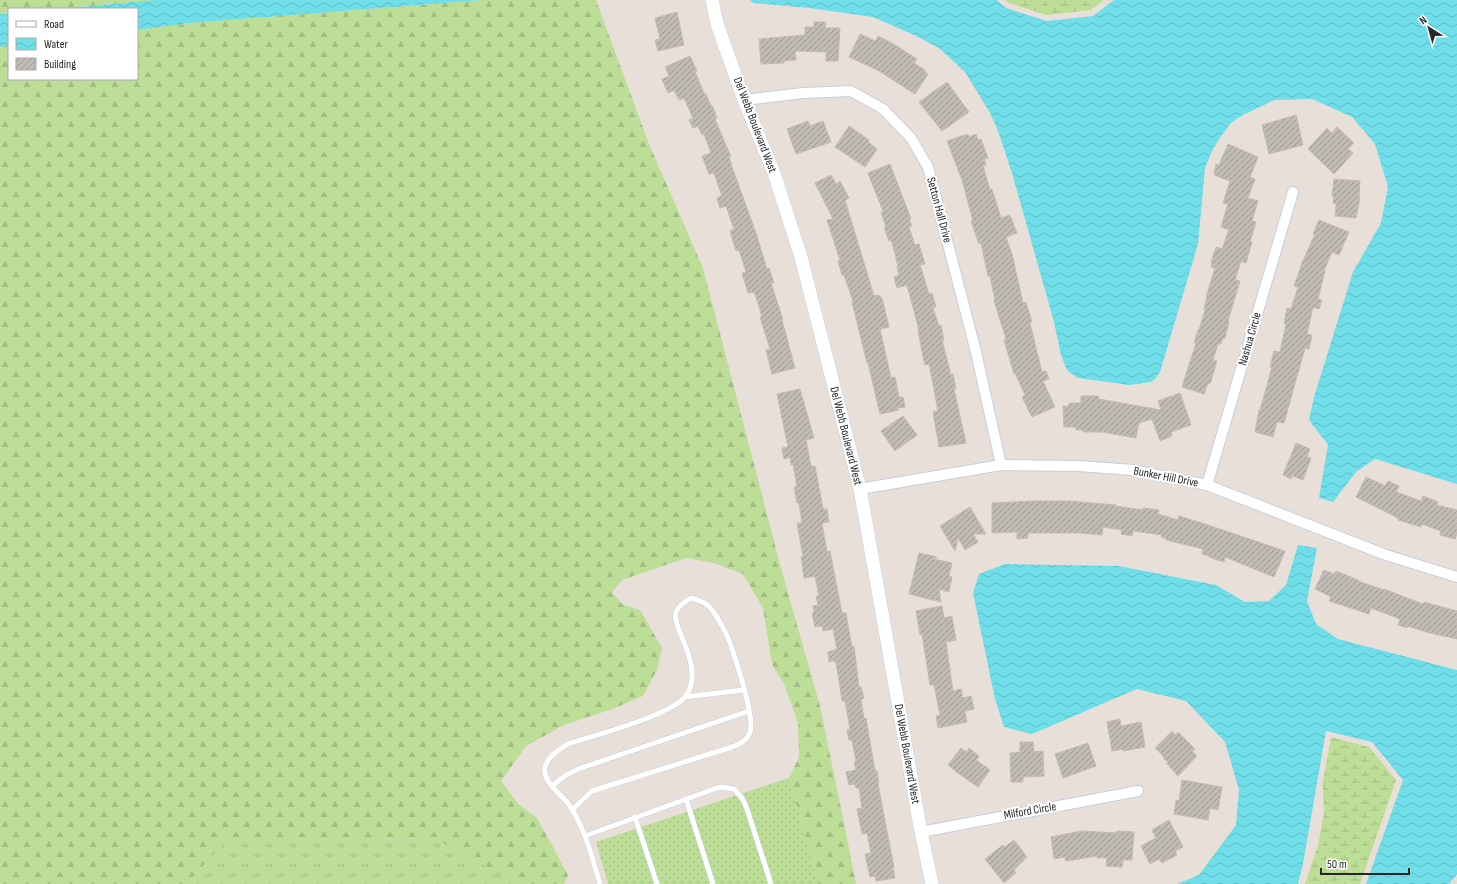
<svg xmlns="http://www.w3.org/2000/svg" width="1457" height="884" font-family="'Sofia Sans Condensed',sans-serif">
<defs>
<pattern id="grass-tufts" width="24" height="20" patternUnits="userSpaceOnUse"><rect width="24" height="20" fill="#bcde97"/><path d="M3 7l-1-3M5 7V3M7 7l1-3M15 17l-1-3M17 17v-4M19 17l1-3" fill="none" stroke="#a2be82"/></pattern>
<pattern id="forest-firs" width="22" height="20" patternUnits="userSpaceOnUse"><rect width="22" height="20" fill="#bcde97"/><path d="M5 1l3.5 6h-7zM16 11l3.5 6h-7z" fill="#a2be82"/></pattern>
<pattern id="wetland-marsh" width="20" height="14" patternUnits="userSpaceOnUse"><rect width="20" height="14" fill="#bcde97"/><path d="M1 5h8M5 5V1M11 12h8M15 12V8" fill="none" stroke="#a2be82"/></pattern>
<pattern id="garden-dots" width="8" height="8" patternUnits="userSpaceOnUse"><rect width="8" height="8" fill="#bcde97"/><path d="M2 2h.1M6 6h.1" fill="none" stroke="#a2be82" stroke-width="1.8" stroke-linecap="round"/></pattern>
<pattern id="water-waves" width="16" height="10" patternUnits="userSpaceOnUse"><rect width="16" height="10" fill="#6fdee8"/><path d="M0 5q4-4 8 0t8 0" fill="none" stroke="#60bec7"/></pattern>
<pattern id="building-hatch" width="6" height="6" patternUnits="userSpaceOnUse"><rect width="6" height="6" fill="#c1bbb5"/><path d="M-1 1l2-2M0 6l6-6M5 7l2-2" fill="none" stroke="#9d9893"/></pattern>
</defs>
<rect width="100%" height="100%" fill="#e9dfd9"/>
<!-- grass -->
<polygon fill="url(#grass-tufts)" points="433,838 521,884 186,884 226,841"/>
<!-- forest -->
<g fill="url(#forest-firs)">
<polygon points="0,0 154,0 58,9 9,9 9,14 0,14"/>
<polygon points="482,0 596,0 649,144 703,268 782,572 820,706 842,813 856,884 818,884 789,778 799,757 798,723 785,686 772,664 763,608 743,574 714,563 686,558 622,580 612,592 623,605 640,610 662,648 657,670 643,696 615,708 564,725 526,746 501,781 518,804 537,818 568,875 564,884 521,884 433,838 226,841 186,884 0,884 0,47 9,45 9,79 137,79 137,30 190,23"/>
</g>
<!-- wetland -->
<g fill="url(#wetland-marsh)">
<polygon points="1005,0 1104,0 1091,10 1047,15 1008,3"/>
<polygon points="1331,737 1369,747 1396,780 1360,884 1305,884 1318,845 1324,813 1323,789 1322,786"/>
</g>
<!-- garden -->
<polygon fill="url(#garden-dots)" points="789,778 818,884 608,884 596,842"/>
<!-- water -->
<g fill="url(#water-waves)">
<polygon points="154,0 482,0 190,23 137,30 137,9 58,9"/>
<polygon points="750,0 997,0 1006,8 1047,21 1093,16 1114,0 1457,0 1457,484 1375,459 1356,472 1333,502 1319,498 1328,445 1309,420 1314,397 1353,272 1381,223 1388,187 1375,144 1352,117 1312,99 1274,100 1241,116 1231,123 1219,139 1211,153 1205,168 1198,244 1160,372 1156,378 1151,382 1129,385 1078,378 1069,372 1066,368 1061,355 1054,322 1012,173 997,128 990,113 965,72 939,48 914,35 873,17 809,8 753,3"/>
<polygon points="0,14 9,14 9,45 0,47"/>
<polygon points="1298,545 1317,548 1307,601 1316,624 1338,639 1457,670 1457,874 1449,884 1366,884 1403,780 1372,742 1326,731 1303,864 1298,884 1177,884 1199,875 1236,825 1239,790 1225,742 1186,701 1137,689 1032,734 1004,727 995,699 973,593 979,574 1005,564 1119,566 1216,585 1245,602 1269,601 1286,585"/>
</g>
<!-- building -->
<g fill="url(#building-hatch)" stroke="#c4bbb3">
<polygon points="677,12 684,45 658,51 655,40 660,39 655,18"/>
<polygon points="814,22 826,22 825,28 840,28 838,61 826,61 826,52 795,51 796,60 784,61 784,63 761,64 759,39 805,35 805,27 814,27"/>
<polygon points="860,34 876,41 878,36 892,43 917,59 914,63 925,70 924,71 928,74 915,94 879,71 849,57"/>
<polygon points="690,56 697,71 695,72 705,95 706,94 711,106 712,105 717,118 715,119 731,157 729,157 732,167 757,236 767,269 769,268 774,283 771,283 783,320 782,320 795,368 772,374 766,350 770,349 760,317 762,317 756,297 754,292 748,293 742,273 746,272 739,250 736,251 730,231 734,229 726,206 720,208 717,198 722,196 714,173 709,174 702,156 711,153 704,134 702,135 698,126 693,128 689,120 693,118 684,98 679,100 674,90 668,93 662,79 669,76 665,67"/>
<polygon points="947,82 969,112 942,131 919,102"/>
<polygon points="1296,115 1303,145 1269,154 1262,125"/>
<polygon points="808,121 810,126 823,121 831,142 796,154 787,129"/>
<polygon points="849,126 869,140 868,142 877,149 865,167 835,147"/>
<polygon points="1337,127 1354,143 1348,149 1353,153 1334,174 1308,149 1327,128 1332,133"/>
<polygon points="968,134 969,137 976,134 978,140 981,139 988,158 984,159 986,165 983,166 990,190 992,189 1001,218 1010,215 1017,233 1006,237 1012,254 1023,303 1026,302 1032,322 1030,323 1042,372 1046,371 1049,379 1043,381 1055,407 1032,417 1022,397 1025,395 1015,373 1014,374 1004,340 1006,339 994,301 995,300 990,276 988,276 981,243 979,244 971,221 973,221 962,180 947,141"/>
<polygon points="1228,144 1258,157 1250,177 1255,179 1248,198 1258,201 1252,221 1256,222 1250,242 1252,242 1246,263 1241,261 1235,280 1240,281 1228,321 1229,322 1225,338 1223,338 1221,344 1218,344 1213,360 1217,361 1210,384 1208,383 1204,394 1182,387 1196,343 1194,343 1198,330 1199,330 1205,310 1204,309 1207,297 1206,297 1215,268 1211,267 1212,262 1211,262 1216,247 1222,249 1229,230 1221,227 1228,204 1223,203 1230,181 1214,175 1216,164 1219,165"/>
<polygon points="890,164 911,219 909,219 912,226 909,227 915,245 919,244 925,264 920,265 929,294 932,293 936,307 933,308 939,326 941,325 944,340 942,340 951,375 953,374 956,389 954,389 966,443 939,447 933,412 938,411 929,364 925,365 922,352 918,330 919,330 907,285 897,288 894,277 899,275 897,267 898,266 893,246 891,240 889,241 884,227 886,227 881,212 883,211 868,173"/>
<polygon points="831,175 836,184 840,181 849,198 845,200 874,296 878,295 882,298 889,327 880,329 891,378 895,377 899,397 903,397 905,407 897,408 899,410 880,414 879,410 868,363 867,363 852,302 853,301 844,275 842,275 838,261 840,260 827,220 833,219 815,183"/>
<polygon points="1334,179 1360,181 1359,198 1360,198 1356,218 1335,216 1336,204 1333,203 1334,196 1332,196"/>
<polygon points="1319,220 1349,232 1339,255 1332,252 1324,271 1325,271 1318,299 1322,300 1319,309 1313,307 1307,334 1312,335 1309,349 1305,348 1284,423 1277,422 1273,437 1255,432 1259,410 1260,410 1272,367 1270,367 1274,351 1280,352 1286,324 1284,323 1287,308 1291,309 1298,287 1294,286 1302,263 1315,234 1313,234"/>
<polygon points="800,389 814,438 806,440 811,466 815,466 823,509 827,509 829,522 822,523 827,552 830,551 842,613 846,613 852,647 854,646 859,687 861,687 864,698 861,699 864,719 866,718 875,771 877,771 879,783 878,784 894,867 893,867 895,878 876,881 875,876 870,877 865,854 871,853 867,833 862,834 857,809 862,808 859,788 856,788 855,784 849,785 846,772 856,770 854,762 856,762 852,740 849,740 847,730 850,729 845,701 842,701 836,662 834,662 834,660 829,662 828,652 837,649 833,629 823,631 822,626 815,627 812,613 814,613 813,606 818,605 816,596 819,596 815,576 804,578 801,557 803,557 797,523 802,523 799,503 797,503 794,487 797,487 793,464 791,465 790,457 784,459 782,448 788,447 777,394"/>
<polygon points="1180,393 1191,425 1171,432 1172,436 1160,441 1152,419 1139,423 1136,438 1102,432 1083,432 1083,430 1076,430 1076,427 1064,427 1063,406 1069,406 1069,403 1081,403 1081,396 1098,396 1099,399 1161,410 1158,401"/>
<polygon points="903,416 917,435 895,451 881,431"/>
<polygon points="1296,443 1310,449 1307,457 1311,458 1303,480 1292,476 1291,479 1283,475"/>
<polygon points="1366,477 1385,486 1388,481 1399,486 1396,492 1421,501 1423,496 1438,502 1437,505 1457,510 1457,533 1455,539 1440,535 1441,531 1422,524 1421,527 1398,520 1398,518 1356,497"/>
<polygon points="1034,501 1069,501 1116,505 1116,506 1143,510 1143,508 1159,510 1158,514 1178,520 1179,516 1202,523 1285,551 1274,577 1225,557 1224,562 1209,557 1209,556 1202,554 1203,549 1166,540 1167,539 1161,537 1162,535 1133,531 1132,536 1121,534 1122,530 1103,527 1102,535 1080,533 1028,533 1028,538 1017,539 1017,532 992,533 992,503"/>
<polygon points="970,507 986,534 973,534 978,542 965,550 958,538 955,551 940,526"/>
<polygon points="919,553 937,557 934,559 952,563 949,576 952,577 949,592 939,589 941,602 909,594"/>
<polygon points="1324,570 1334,574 1336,571 1358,580 1358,581 1384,590 1384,589 1423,604 1424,602 1457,611 1457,639 1426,632 1408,626 1407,628 1398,625 1400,620 1397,618 1371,608 1369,614 1329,601 1331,597 1315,589"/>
<polygon points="942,606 944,618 952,616 956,640 946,642 953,691 961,689 963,698 971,696 974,709 965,711 967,722 938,728 936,716 940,715 934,685 930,685 922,634 920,635 916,611"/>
<polygon points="1120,719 1121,726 1141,722 1145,747 1123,751 1123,749 1112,751 1107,722"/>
<polygon points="1172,731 1175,735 1178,732 1195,749 1192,751 1197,756 1178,776 1167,764 1168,762 1163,758 1164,757 1155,748"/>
<polygon points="1020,742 1033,742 1034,752 1043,751 1044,776 1023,777 1023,782 1011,782 1010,753 1020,752"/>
<polygon points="1088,743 1096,766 1063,778 1055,754"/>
<polygon points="961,748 966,752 969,748 979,756 976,760 990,770 978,787 955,771 956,771 948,765"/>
<polygon points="1182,780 1222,787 1218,810 1210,808 1208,820 1174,814 1176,800 1179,801"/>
<polygon points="1169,820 1183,847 1175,851 1177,855 1162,863 1159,859 1150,864 1141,846 1156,838 1152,830"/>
<polygon points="1081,831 1117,833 1117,831 1134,832 1132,860 1123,860 1122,867 1106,866 1107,858 1097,858 1097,856 1066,861 1065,857 1054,859 1051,837"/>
<polygon points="1014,840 1027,857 1014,870 1016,873 1004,883 985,859 1003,845 1005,847"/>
</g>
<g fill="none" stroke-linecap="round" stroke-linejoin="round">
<!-- service casing -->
<g stroke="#c7ced9" stroke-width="6">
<g id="service">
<polyline points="685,697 743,690"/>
<polyline points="552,786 566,775 581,768 749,711"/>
<polyline points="686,799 713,884"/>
<path d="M572,810L592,791L732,747C739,744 747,741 750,732C755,717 736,660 730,643C727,634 718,618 712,610C707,603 700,601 691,598C685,602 679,605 676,612C674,618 677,624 679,630C687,650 700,676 686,696C672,715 593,736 568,744C559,749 548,756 545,767C542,783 562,794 569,805C585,828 592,857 600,884"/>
<polyline points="635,817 657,884"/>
<polyline points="585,836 714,789 721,787 734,789 742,798 747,809 771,884"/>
</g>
</g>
<!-- minor casing -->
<g stroke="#c7ced9" stroke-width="12">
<g id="minor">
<polyline points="744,100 803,93 851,91 883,109 911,138 928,167 976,352 1001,465"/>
<polyline points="1207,485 1293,192"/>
<polyline points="860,489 1001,465 1079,466 1133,470 1207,485 1386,555 1457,577"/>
<polyline points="921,832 1138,791"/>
</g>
</g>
<!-- tertiary casing -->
<g stroke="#c7ced9" stroke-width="14">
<polyline id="tertiary" points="712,0 717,24 744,100 774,173 801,257 860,489 921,832 932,884"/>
</g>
<!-- service -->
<use href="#service" stroke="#fff" stroke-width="5"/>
<!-- minor -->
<use href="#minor" stroke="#fff" stroke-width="10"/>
<!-- tertiary -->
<use href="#tertiary" stroke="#fff" stroke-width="13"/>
</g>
<g text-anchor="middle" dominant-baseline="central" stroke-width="4" stroke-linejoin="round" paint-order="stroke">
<!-- street labels -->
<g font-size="12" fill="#272727" stroke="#fff">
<text transform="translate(755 125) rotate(69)">Del Webb Boulevard West</text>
<text transform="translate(939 210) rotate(75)">Setton Hall Drive</text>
<text transform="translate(1250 339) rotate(-74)">Nashua Circle</text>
<text transform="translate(846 436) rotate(76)">Del Webb Boulevard West</text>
<text transform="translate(1166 477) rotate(11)">Bunker Hill Drive</text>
<text transform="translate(907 754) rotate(80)">Del Webb Boulevard West</text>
<text transform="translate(1030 811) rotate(-10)">Milford Circle</text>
</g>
</g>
<!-- legend -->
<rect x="8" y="8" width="130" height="72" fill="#ffffff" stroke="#a9a9a9"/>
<rect x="16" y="21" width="20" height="6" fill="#ffffff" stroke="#a9a9a9"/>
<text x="44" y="28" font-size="12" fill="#272727">Road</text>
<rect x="16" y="38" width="20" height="12" fill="url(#water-waves)" stroke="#a9a9a9"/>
<text x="44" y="48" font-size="12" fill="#272727">Water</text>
<rect x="16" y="58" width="20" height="12" fill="url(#building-hatch)" stroke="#a9a9a9"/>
<text x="44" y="68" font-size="12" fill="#272727">Building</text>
<!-- north arrow -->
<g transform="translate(1429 28) rotate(323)" stroke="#ffffff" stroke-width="3" paint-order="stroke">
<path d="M0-3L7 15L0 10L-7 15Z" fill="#272727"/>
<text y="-6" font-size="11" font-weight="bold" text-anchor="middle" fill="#272727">N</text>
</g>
<!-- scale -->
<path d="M1321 868v6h88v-6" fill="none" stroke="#272727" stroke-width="2"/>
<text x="1327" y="868" font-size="12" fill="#272727" stroke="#ffffff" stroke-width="3" paint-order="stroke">50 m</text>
</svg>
